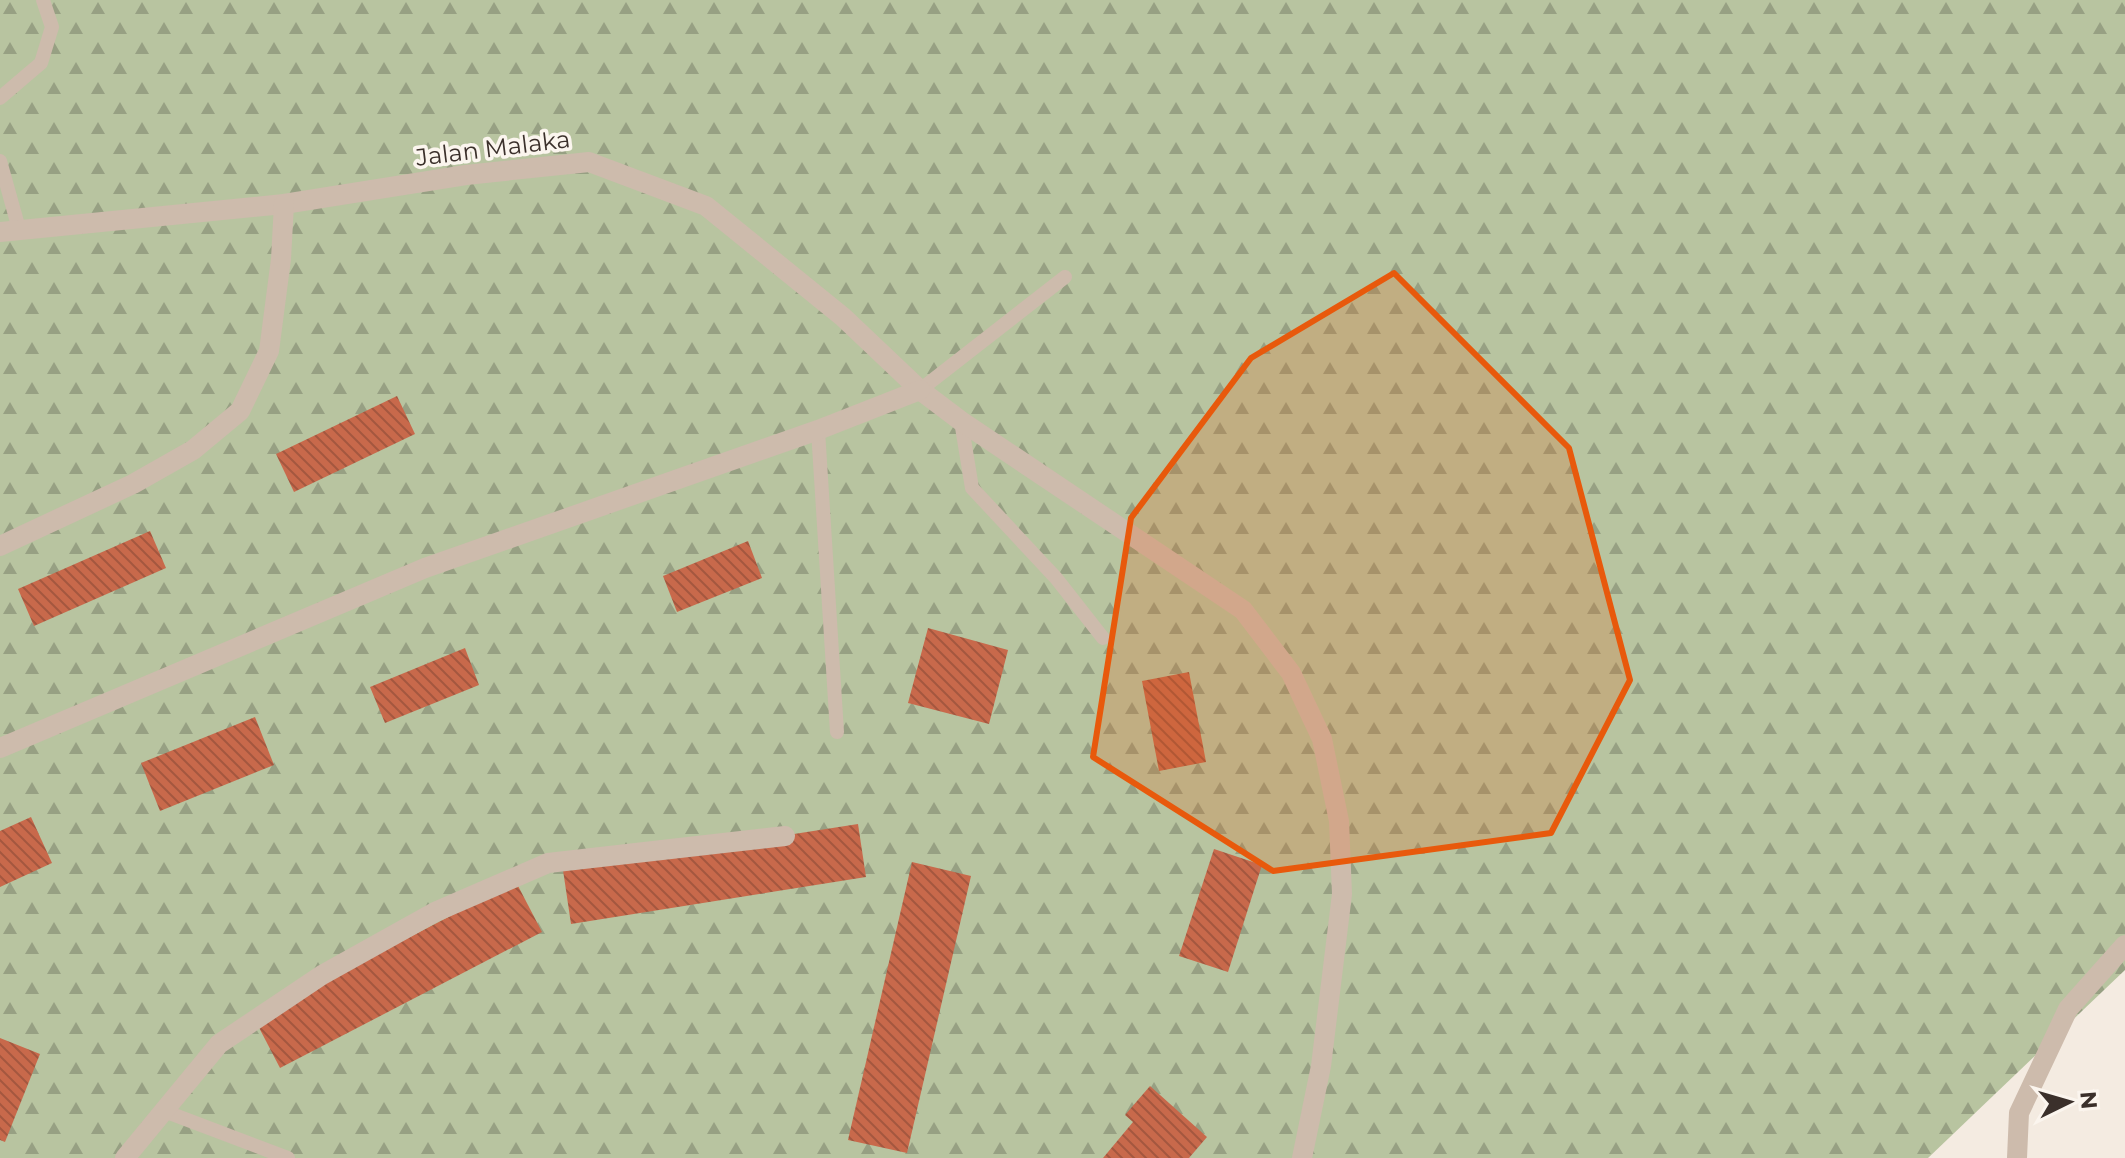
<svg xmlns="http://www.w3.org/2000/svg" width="2125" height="1158" font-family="Montserrat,sans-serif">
<defs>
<pattern id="forest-firs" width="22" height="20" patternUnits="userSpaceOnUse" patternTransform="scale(2)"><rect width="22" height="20" fill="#b8c4a0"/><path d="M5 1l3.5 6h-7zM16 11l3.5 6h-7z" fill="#97a083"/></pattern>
<pattern id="building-back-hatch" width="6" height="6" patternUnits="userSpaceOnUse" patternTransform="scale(2)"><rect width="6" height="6" fill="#c8694b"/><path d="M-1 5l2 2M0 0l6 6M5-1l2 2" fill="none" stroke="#a4573f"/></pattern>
</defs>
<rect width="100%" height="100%" fill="#f4ebe1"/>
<!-- forest -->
<polygon fill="url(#forest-firs)" points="0,0 2125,0 2125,970 1928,1158 0,1158"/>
<!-- building -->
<g fill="url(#building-back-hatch)">
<polygon points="397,396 415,434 294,492 276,454"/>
<polygon points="150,531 166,568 34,626 18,589"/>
<polygon points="748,541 762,578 677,612 663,576"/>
<polygon points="928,628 1008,650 989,724 908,703"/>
<polygon points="465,648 479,685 385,723 370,687"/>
<polygon points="1189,672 1206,762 1159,771 1142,681"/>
<polygon points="255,717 274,765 160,811 141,763"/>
<polygon points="31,817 52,863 0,887 0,831"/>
<polygon points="858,824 866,877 571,924 563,870"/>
<polygon points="1214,849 1262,865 1228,972 1179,956"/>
<polygon points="912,862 971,876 907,1153 848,1140"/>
<polygon points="516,882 542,932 280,1068 254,1018"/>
<polygon points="0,1038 40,1054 5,1142 0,1140"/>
<polygon points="1150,1086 1207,1137 1189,1158 1103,1158 1133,1122 1125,1115"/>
</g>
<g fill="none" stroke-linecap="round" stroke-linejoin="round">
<!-- service -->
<g stroke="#cdbbac" stroke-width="14">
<polyline points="0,98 41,63 52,27 43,0"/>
<polyline points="0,161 19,229"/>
<polyline points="920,390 1065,277"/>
<polyline points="961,421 972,488 1056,578 1103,638"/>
<polyline points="818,430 837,732"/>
<polyline points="164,1111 288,1158"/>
</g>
<!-- minor -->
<g stroke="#cdbbac" stroke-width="20">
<polyline points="0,232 284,204 466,175 589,162 706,206 843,317 920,390 961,421 1243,610 1291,673 1322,739 1339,821 1342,894 1321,1066 1302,1158"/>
<polyline points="0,546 133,484 193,450 240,411 269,351 281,259 284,204"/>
<polyline points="0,748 425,568 818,430 920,390"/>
<polyline points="125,1158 219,1044 322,975 435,912 548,863 785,836"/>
<polyline points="2017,1158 2019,1113 2068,1009 2125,945"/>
</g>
</g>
<!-- marked area -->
<path fill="#e8590c" fill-opacity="0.2" stroke="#e8590c" stroke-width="6" stroke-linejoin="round" d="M1394,273L1569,448L1630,680L1551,833L1273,871L1093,757L1131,518L1251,358Z"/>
<g text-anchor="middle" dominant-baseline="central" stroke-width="7" stroke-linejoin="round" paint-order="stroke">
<!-- street labels -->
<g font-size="24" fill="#3b302b" stroke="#fbf5ee">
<text transform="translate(493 148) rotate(-7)">Jalan Malaka</text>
</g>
</g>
<!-- north arrow -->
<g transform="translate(2069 1102) rotate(85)" stroke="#fbf5ee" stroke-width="6" paint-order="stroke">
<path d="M0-6L14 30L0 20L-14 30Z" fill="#3b302b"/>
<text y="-12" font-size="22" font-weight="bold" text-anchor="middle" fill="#3b302b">N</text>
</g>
</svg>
